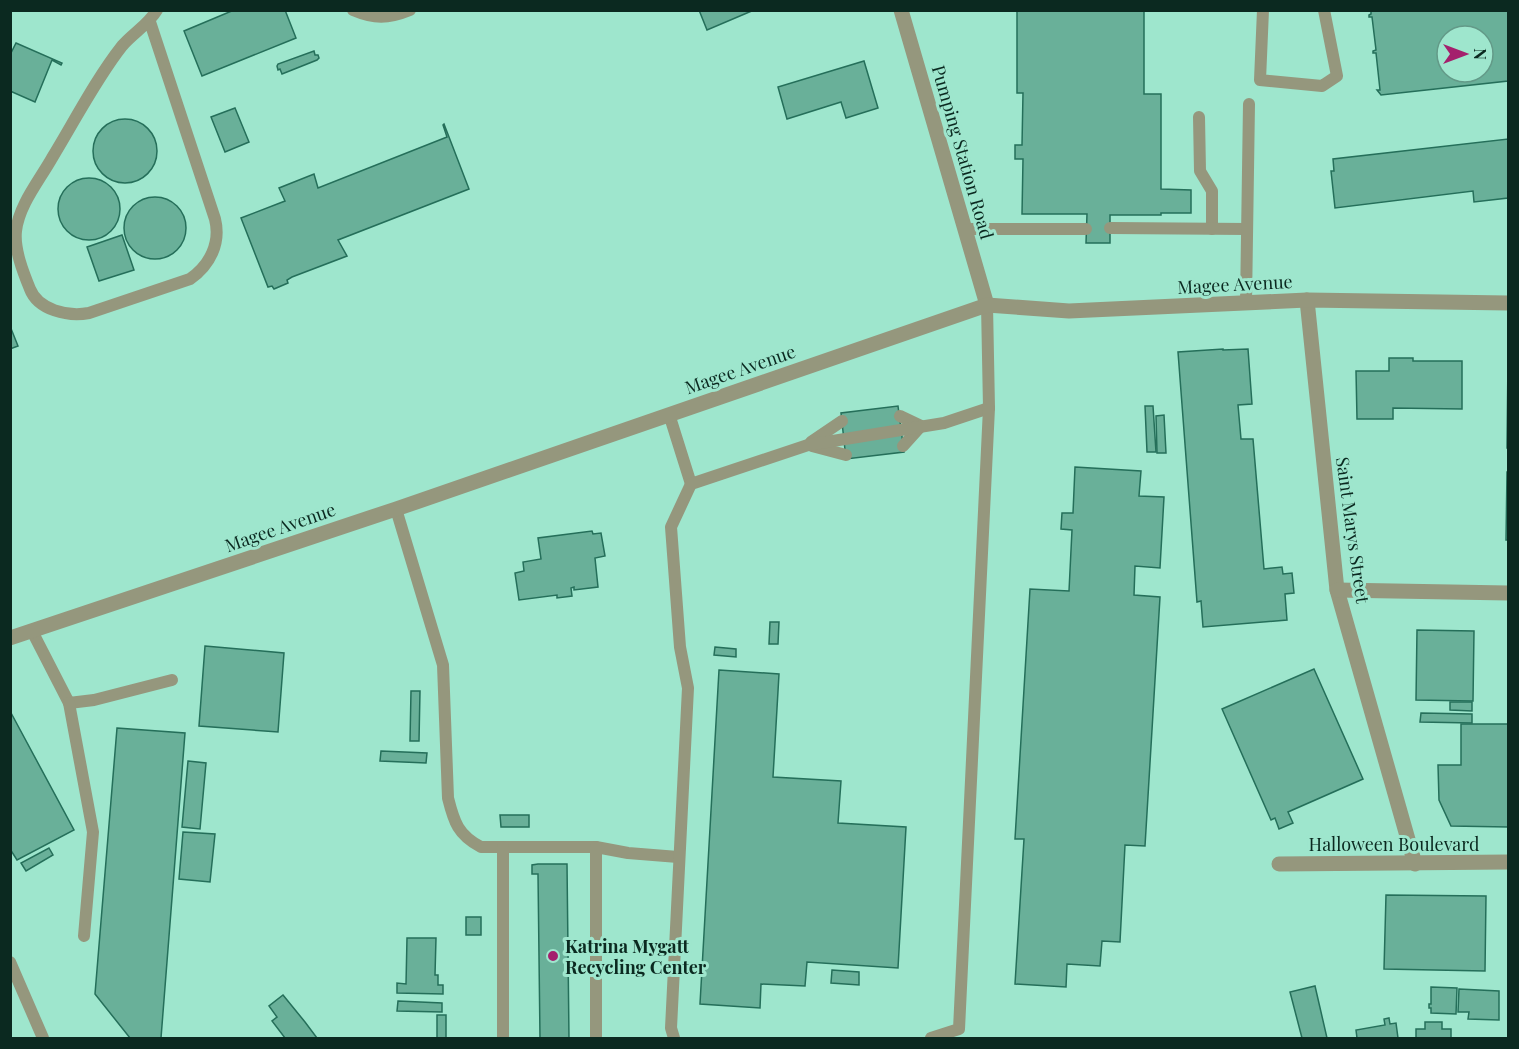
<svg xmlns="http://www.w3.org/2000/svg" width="1519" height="1049" font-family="'Playfair Display',serif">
<rect width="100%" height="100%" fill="#9ee6cd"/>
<!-- building -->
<g fill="#69b099" stroke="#256f5a" stroke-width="1.5" fill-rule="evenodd">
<polygon points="234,10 285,10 296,38 202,76 184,31"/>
<polygon points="699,10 754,10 707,30"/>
<polygon points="1017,10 1144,10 1144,94 1161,94 1161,189 1191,190 1191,213 1161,213 1161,215 1110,215 1110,243 1086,243 1087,214 1022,214 1023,159 1015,159 1015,145 1022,145 1023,93 1017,93"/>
<path d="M1371,10H1508V81L1381,95L1377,90H1380L1376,53H1373V51L1376,50L1372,17H1369V15L1371,14ZM1447,36H1483V72H1447Z"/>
<polygon points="16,43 62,63 61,65 52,60 35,102 10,91 10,55"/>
<polygon points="314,51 315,55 318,55 319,58 317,60 282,74 280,69 278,70 277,66 278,64"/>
<polygon points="864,61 878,108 846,118 841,102 787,119 778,87"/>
<polygon points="235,108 249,142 225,152 211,117"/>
<circle cx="125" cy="151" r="32"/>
<polygon points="444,124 469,189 338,240 347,256 292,277 287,280 288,283 274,289 272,286 268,287 241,218 285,201 279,188 314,174 318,188 447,137 443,125"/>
<polygon points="1508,139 1508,198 1474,202 1473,191 1335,208 1331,171 1334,171 1333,159"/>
<circle cx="89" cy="209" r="31"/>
<circle cx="155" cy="228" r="31"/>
<polygon points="122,235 134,270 99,281 87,247"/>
<polygon points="10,326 18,346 10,349"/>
<polygon points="1223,349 1223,350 1248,349 1252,404 1238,405 1241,439 1253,439 1264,569 1282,567 1283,574 1292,573 1294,593 1285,594 1287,620 1203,627 1201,601 1197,602 1178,352"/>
<polygon points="1389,358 1413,358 1413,361 1462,361 1462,409 1393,408 1393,419 1357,419 1356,371 1389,371"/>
<polygon points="1508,359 1508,448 1507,448"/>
<polygon points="898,406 904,452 846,459 841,413"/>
<polygon points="1145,406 1153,406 1156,452 1147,452"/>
<polygon points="1164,415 1166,453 1157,453 1156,416"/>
<polygon points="1075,467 1141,471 1139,496 1164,497 1160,568 1135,566 1134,595 1160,597 1145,846 1125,845 1120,942 1102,941 1100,966 1067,964 1066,987 1015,984 1024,839 1015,839 1030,589 1069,591 1072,530 1061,529 1062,513 1073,513"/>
<polygon points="1507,472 1508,472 1508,540 1506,540"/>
<polygon points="592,531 593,534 601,533 605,556 595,558 598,587 574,590 574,587 571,588 572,596 557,598 557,595 519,600 515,573 524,571 523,562 541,559 538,538"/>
<polygon points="770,622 779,622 778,644 769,644"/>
<polygon points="1417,630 1474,631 1473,701 1416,700"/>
<polygon points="205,646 284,653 278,732 199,726"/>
<polygon points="715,647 736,649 736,657 714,655"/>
<polygon points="1314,669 1363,779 1288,812 1293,823 1279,829 1275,818 1271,820 1222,709"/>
<polygon points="719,670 779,674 773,777 841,781 838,823 906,827 898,968 807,962 805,986 761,984 760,1008 700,1004"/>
<polygon points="411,691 420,691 419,741 410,741"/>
<polygon points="1450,702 1472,702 1472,711 1450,710"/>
<polygon points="10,711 74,830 17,860 10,849"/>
<polygon points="1421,713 1472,714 1472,723 1420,722"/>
<polygon points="1461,724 1508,724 1508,827 1451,826 1439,800 1438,765 1461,765"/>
<polygon points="117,728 185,733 161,1038 130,1038 95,994"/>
<polygon points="381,751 427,753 426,763 380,761"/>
<polygon points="188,761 206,763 200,829 182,827"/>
<polygon points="500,815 529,815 529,827 501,827"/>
<polygon points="183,832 215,834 210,882 179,879"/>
<polygon points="49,848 53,855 26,871 21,863"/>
<polygon points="538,864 567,864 569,1038 540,1038 538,874 532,874 532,865"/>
<polygon points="1386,895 1486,896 1485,971 1384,969"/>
<rect x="466" y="917" width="15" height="18"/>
<polygon points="407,938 436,938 435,975 438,975 438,985 443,985 443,994 397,993 397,983 406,984"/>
<polygon points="832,970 859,972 859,985 831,983"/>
<polygon points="1315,986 1327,1038 1302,1038 1290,992"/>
<polygon points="1431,987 1457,988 1456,1014 1431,1013 1431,1008 1429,1008 1429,1004 1431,1004"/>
<polygon points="1459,989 1499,991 1499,1020 1468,1019 1469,1012 1458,1012"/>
<polygon points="283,995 305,1022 317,1038 285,1038 272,1021 277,1017 269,1006"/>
<polygon points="398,1001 442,1003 442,1012 397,1011"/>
<rect x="437" y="1015" width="9" height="23"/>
<polygon points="1389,1018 1390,1024 1396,1023 1398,1038 1357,1038 1356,1030 1385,1025 1384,1019"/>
<polygon points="1425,1022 1442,1022 1442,1029 1451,1029 1451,1038 1416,1038 1416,1029 1425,1029"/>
</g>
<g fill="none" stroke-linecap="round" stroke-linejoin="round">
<!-- service -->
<g stroke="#95977d" stroke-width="12">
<path d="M353,10C374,19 388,19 410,10"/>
<polyline points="1263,10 1260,80 1322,86 1337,76 1324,10"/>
<path d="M150,22L215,219C221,243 210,265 190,279L89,313C68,317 38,310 30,289C23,272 14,249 16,231C19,205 39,181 52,158C74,122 96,79 122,46C133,33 148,25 157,10"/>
<polyline points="1199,117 1200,171 1212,191 1212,229"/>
<polyline points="1110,228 1247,229"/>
<polyline points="965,229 1086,229"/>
<polyline points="1246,303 1249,104"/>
<polyline points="669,414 691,484"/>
<polyline points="900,416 921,426 903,446"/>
<polyline points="811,442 842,421"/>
<polyline points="812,446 846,455"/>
<path d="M396,509L443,665L448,798C454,822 458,835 481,847H596L628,853L678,857"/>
<polyline points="32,631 69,703 94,700 172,680"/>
<polyline points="69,703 93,832 84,936"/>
<polyline points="596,847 596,1038"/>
<polyline points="10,962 43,1038"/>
<polyline points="503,1038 503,847"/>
<polyline points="674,1038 671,1028 688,688 680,647 671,527 691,484 808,445 944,423 989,408"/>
<polyline points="931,1038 959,1029 989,408 987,305"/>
</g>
<!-- minor -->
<g stroke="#95977d" stroke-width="15">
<polyline points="901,10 987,305"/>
<polyline points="1307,300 1337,590 1415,864"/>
<polyline points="1337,590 1508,593"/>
<polyline points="10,638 396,509 987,305 1069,311 1307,300 1508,303"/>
<polyline points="1279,864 1508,862"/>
</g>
</g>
<!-- markers -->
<circle fill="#a4206d" stroke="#9ee6cd" stroke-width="2" cx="553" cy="956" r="6"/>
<g text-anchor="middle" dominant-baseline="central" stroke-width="6" stroke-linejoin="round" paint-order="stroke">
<!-- street labels -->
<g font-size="18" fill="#0b2920" stroke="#9ee6cd">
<text transform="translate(963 152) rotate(74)">Pumping Station Road</text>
<text transform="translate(1235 284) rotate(-3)">Magee Avenue</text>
<text transform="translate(740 369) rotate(-19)">Magee Avenue</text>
<text transform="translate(280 527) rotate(-19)">Magee Avenue</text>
<text transform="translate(1353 530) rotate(82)">Saint Marys Street</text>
<text x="1394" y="844">Halloween Boulevard</text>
</g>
<!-- poi labels -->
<g font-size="18" font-weight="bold" fill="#0b2920" stroke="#9ee6cd" text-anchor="start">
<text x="565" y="946">Katrina Mygatt<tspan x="565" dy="21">Recycling Center</tspan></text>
</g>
</g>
<!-- border -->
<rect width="1519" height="1049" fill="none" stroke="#0b2920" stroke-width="24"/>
<!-- north arrow -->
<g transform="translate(1465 54) rotate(90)"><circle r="28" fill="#9ee6cd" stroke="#639a88" stroke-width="1.5"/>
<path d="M0-4.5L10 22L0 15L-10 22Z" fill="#a4206d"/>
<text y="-9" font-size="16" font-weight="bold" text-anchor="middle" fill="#0b2920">N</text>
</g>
</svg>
